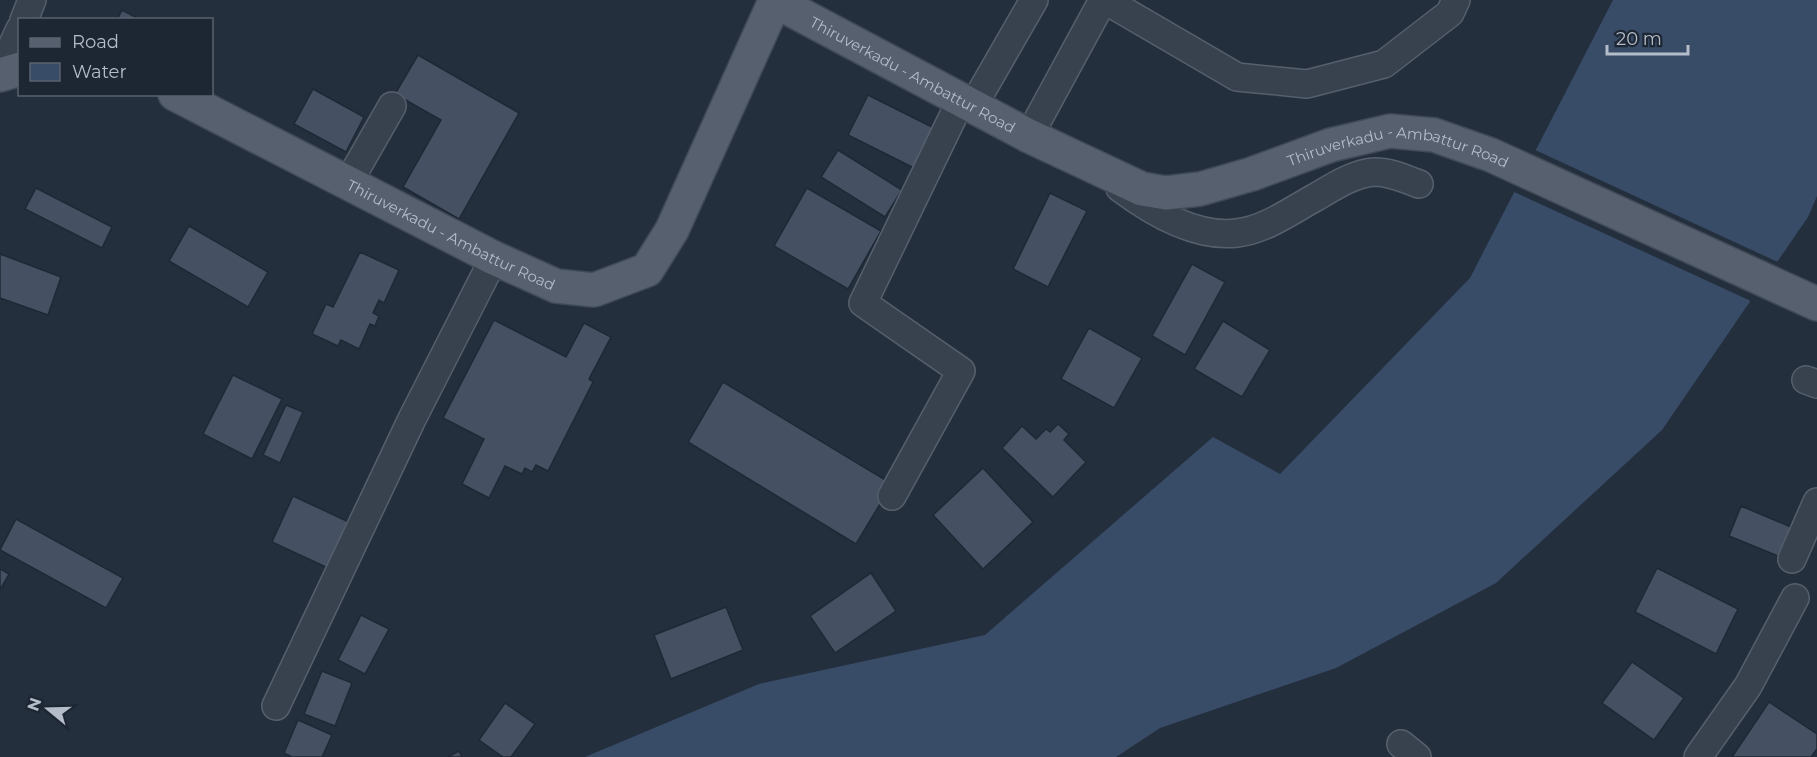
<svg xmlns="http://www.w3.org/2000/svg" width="1817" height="757" font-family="Montserrat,sans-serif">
<rect width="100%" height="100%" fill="#242f3e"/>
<!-- water -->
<polygon fill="#394c67" points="1613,0 1817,0 1817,196 1808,217 1662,430 1496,583 1336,668 1160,728 1116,757 585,757 759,684 985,635 1213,437 1280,474 1470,278"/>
<!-- pier -->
<polygon fill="#242f3e" points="1533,149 1780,263 1753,302 1512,191"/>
<!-- building -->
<g fill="#455162" stroke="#1f2835" stroke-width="1.5">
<polygon points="122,10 141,20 117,20"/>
<polygon points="418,55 519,113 459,219 403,187 441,120 395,94"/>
<polygon points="313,89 364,117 346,152 294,124"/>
<polygon points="868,95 934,128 914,168 848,135"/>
<polygon points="838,150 902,190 885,217 821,177"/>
<polygon points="36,188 112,227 102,248 25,209"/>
<polygon points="807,188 881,231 848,289 774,246"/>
<polygon points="1050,193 1087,211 1048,287 1013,269"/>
<polygon points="189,226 268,272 248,307 169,261"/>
<polygon points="360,252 399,270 384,303 379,300 373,313 379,316 375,326 370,324 359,349 341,340 338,346 312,334 326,304 333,307"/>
<polygon points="0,254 61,277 48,315 0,298"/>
<polygon points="1192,264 1225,282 1185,355 1152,336"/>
<polygon points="494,320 566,357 584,323 611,337 589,379 593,382 548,471 536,465 532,472 525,468 522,474 505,466 489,498 462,484 484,439 443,418"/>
<polygon points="1223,321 1270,350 1242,397 1194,369"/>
<polygon points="1089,328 1142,358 1114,408 1061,379"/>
<polygon points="233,375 282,399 252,459 203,434"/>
<polygon points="723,382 892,484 856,544 688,442"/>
<polygon points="286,405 303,412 280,463 263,455"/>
<polygon points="1058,424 1069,434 1064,440 1086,462 1053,497 1002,448 1022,426 1036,439 1046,429 1050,432"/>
<polygon points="983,468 1033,522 983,569 933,515"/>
<polygon points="293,496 351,523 330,569 272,542"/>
<polygon points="1741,506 1791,527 1778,556 1729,536"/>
<polygon points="16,519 123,578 106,608 0,550"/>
<polygon points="1657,568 1738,609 1716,654 1635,612"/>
<polygon points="0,569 9,574 0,590"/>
<polygon points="871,573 896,611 835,653 810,616"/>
<polygon points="726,607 743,650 671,679 654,635"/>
<polygon points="361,615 389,629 365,674 338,660"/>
<polygon points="1632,662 1684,698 1654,740 1602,703"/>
<polygon points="322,671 352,683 335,726 304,714"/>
<polygon points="1769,702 1817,734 1817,749 1811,757 1732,757"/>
<polygon points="505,703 535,724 511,757 503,757 479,740"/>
<polygon points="298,720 332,735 322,757 292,757 284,753"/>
<polygon points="459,751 462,757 448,757"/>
</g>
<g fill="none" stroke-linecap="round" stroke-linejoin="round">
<!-- minor casing -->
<g stroke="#565f6c" stroke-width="30">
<g id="minor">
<polyline points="1105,0 1237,77 1307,84 1384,64 1450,13 1456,0"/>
<polyline points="24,20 32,0"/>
<polyline points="0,72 20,29"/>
<polyline points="973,106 1034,0"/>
<polyline points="1029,136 1103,0"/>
<polyline points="348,183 392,106"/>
<path d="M1120,188C1152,212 1196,238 1237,233C1265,230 1292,210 1316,197C1333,187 1354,173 1375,172C1391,172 1405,179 1419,184"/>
<polyline points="1806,380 1817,384"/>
<polyline points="892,496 961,371 863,303 961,100"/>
<polyline points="1792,559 1817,502"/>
<polyline points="276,706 412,419 494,258"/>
<polyline points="1401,744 1417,757"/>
<polyline points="1698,757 1748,686 1795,598"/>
</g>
</g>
<!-- major casing -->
<g stroke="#414a57" stroke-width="36">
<g id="major">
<polyline points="0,75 20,69"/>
<path id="s1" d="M175,94L494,258L556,286L594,290L647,270L672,230L775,1L1029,136L1142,189L1166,193L1200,189L1252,174L1331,145L1390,131L1434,135L1491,155L1817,304"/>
</g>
</g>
<!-- minor -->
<use href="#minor" stroke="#38414e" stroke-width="27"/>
<!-- major -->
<use href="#major" stroke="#56606e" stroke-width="33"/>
</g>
<g text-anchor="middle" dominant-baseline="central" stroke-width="4.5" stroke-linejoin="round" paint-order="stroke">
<!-- street labels -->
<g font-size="15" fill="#b4bcc9" stroke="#1d2633">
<text stroke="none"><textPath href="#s1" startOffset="976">Thiruverkadu - Ambattur Road</textPath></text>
<text stroke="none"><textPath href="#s1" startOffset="1498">Thiruverkadu - Ambattur Road</textPath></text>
<text stroke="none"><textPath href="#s1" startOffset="310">Thiruverkadu - Ambattur Road</textPath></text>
</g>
</g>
<!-- legend -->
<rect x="18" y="18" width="195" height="78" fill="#1d2633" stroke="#59626f" stroke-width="1.5"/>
<rect x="30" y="38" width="30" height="9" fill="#56606e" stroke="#59626f" stroke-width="1.5"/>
<text x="72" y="48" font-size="18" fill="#b4bcc9">Road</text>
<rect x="30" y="63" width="30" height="18" fill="#394c67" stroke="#59626f" stroke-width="1.5"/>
<text x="72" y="78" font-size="18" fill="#b4bcc9">Water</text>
<!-- north arrow -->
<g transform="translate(48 709) rotate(289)" stroke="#1d2633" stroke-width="4.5" paint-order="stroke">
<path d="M0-4.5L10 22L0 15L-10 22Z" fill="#b4bcc9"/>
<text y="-9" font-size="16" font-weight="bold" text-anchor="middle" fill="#b4bcc9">N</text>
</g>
<!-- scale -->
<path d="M1607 45v9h81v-9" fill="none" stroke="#b4bcc9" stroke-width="3"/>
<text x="1616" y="45" font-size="18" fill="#b4bcc9" stroke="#1d2633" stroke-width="4.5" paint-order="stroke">20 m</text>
</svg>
